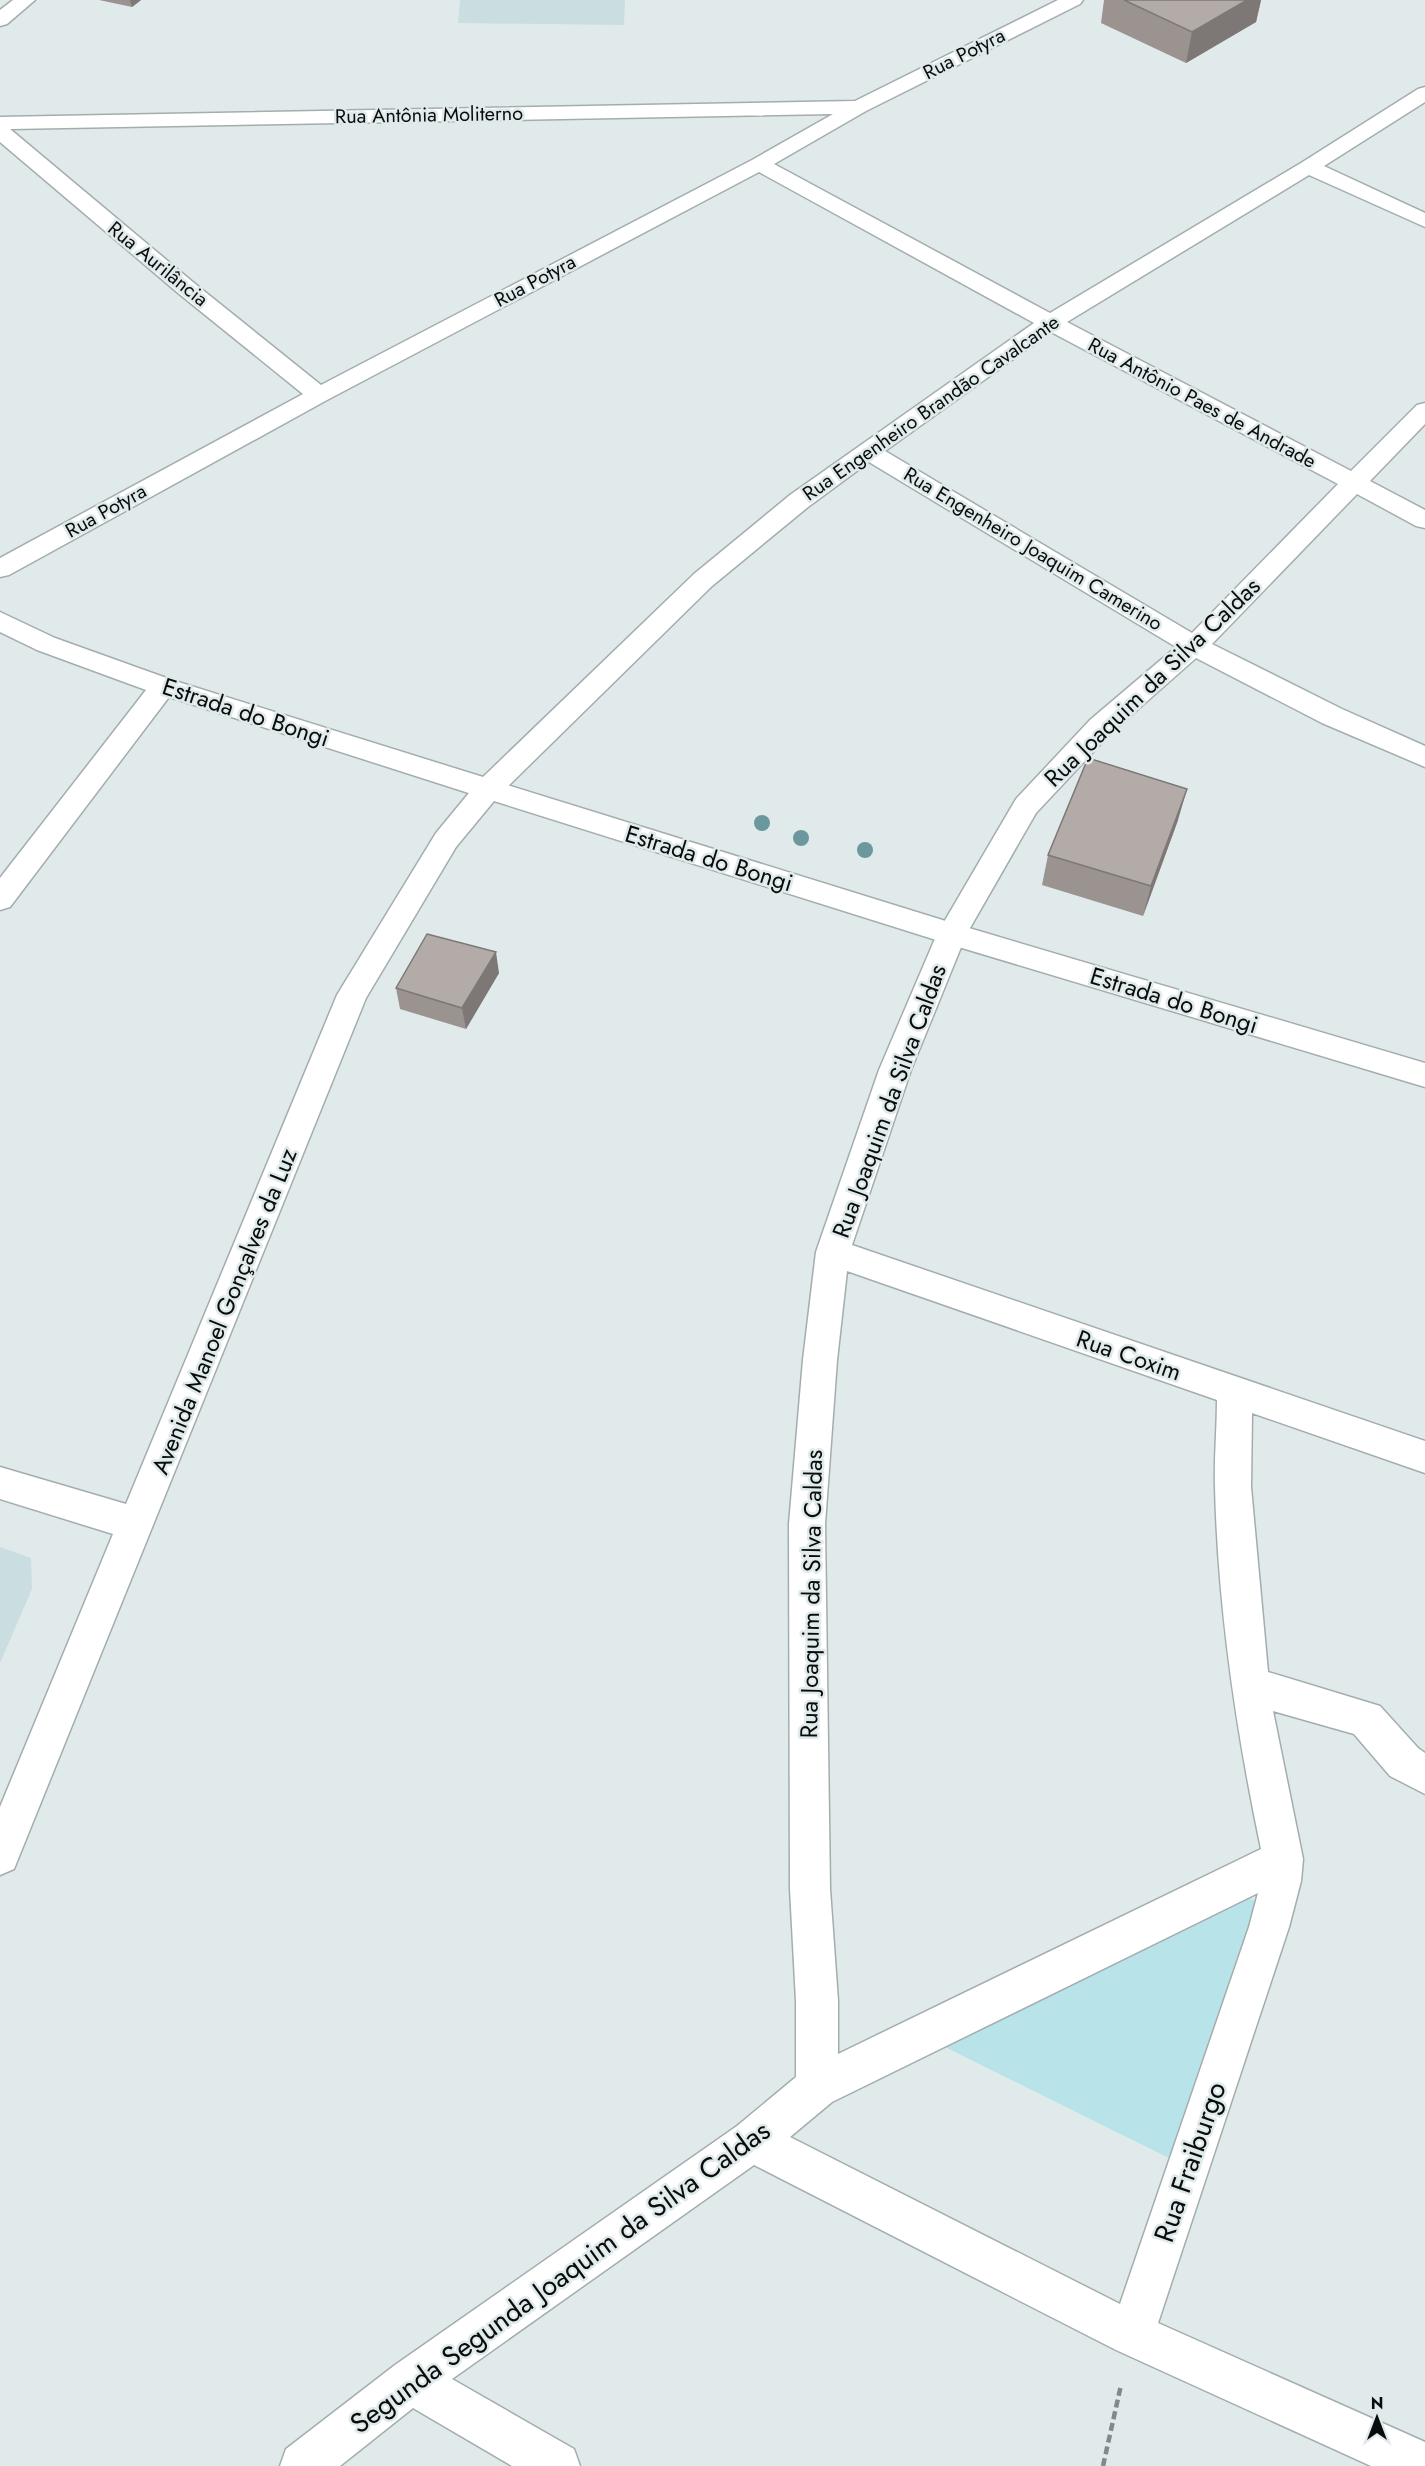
<svg xmlns="http://www.w3.org/2000/svg" width="1425" height="2466" font-family="Jost,sans-serif">
<rect width="100%" height="100%" fill="#e0eaeb"/>
<!-- built -->
<g fill="#cadde0">
<polygon points="460,0 625,0 624,25 458,23"/>
<polygon points="0,1547 31,1558 32,1589 0,1663"/>
</g>
<!-- green -->
<polygon fill="#b8e3e9" points="1242,1892 1254,1901 1257,1913 1173,2160 941,2045"/>
<g fill="none" stroke-linecap="round" stroke-linejoin="round">
<!-- street casing -->
<g stroke="#a4adae" stroke-width="3">
<g id="street">
<polygon points="13,0 35,0 7,24 0,26 0,10"/>
<path d="M1058,0H1083L1080,4L866,111L774,164L1050,313L1301,163L1418,89L1425,87V102L1324,166L1425,213V227L1309,175L1067,322L1351,471L1417,405L1425,403V424L1370,481L1425,510V528L1416,526L1357,494L1212,644L1342,709L1425,746V767L1322,723L1196,658L1110,734L1036,813L966,935L911,1070L852,1245L1425,1441V1473L1252,1413L1251,1487L1268,1672L1380,1706L1418,1748L1425,1753V1794L1390,1776L1354,1734L1273,1711L1303,1859L1301,1881L1289,1927L1158,2323L1425,2442V2466H1371L1116,2350L754,2165L452,2379L574,2449L580,2466H512L413,2408L340,2466H280L286,2449L395,2365L737,2126L796,2077V2001L790,1889L789,1524L803,1360L816,1252L879,1070L937,934L1016,799L1090,720L1176,647L869,462L808,507L712,586L498,796L488,799L478,796L169,697L10,907L0,910V878L146,690L37,650L0,632V612L55,638L172,680L483,777L694,574L790,495L1034,323L759,172L327,400L9,575L0,577V558L303,394L178,293L0,142V117L855,101ZM833,114L752,160L321,385L194,283L10,129ZM1051,332L1338,484L1192,633L885,451ZM847,1271L1217,1400C1217,1429 1214,1458 1215,1487C1218,1609 1236,1730 1261,1849L838,2054V2001L830,1889L825,1524L837,1360ZM1258,1893L1249,1927L1120,2304L790,2137L832,2102Z"/>
</g>
</g>
<!-- secondary casing -->
<g stroke="#a4adae" stroke-width="3">
<polygon id="secondary" points="488,779 952,923 1425,1063 1425,1087 952,945 494,801 456,847 366,998 14,1869 0,1875 0,1807 113,1534 0,1499 0,1467 126,1504 337,995 436,833 478,782"/>
</g>
<!-- path -->
<polyline stroke="#82898a" stroke-width="4.5" stroke-dasharray="8 4" stroke-linecap="butt" points="1103,2466 1121,2385"/>
<!-- street -->
<use href="#street" fill="#fff" fill-rule="evenodd"/>
<!-- secondary -->
<use href="#secondary" fill="#fff" fill-rule="evenodd"/>
</g>
<!-- trees -->
<g fill="#6a989d">
<circle cx="762" cy="823" r="8"/>
<circle cx="801" cy="838" r="8"/>
<circle cx="865" cy="850" r="8"/>
</g>
<!-- wall -->
<g fill="#9a9390">
<polygon points="99,0 141,0 132,7"/>
<polygon points="1104,0 1261,0 1256,22 1186,63 1101,23"/>
<polygon points="1178,820 1143,916 1042,885 1048,855"/>
<polygon points="499,973 466,1029 400,1009 396,988"/>
</g>
<!-- shaded-wall -->
<g fill="#7d7876">
<polygon points="130,0 141,0 132,7"/>
<polygon points="1247,0 1261,0 1256,22 1186,63 1192,32"/>
<polygon points="1187,789 1178,820 1143,916 1151,886"/>
<polygon points="496,952 499,973 466,1029 462,1008"/>
</g>
<!-- building -->
<g fill="#b3aba8" stroke="#7d7876" stroke-width="1.5">
<polygon points="1124,0 1247,0 1192,32"/>
<polygon points="1088,758 1187,789 1151,886 1048,855"/>
<polygon points="427,934 496,952 462,1008 396,988"/>
</g>
<g text-anchor="middle" dominant-baseline="central" stroke-width="5" stroke-linejoin="round" paint-order="stroke">
<!-- far-street labels -->
<g font-size="20" fill="#090c0c" stroke="#e0eaeb">
<text transform="translate(964 54) rotate(-27)">Rua Potyra</text>
<text transform="translate(429 115) rotate(-1)">Rua Antônia Moliterno</text>
<text transform="translate(158 264) rotate(39)">Rua Aurilância</text>
<text transform="translate(535 281) rotate(-28)">Rua Potyra</text>
<text transform="translate(1202 403) rotate(28)">Rua Antônio Paes de Andrade</text>
<text transform="translate(931 408) rotate(-35)">Rua Engenheiro Brandão Cavalcante</text>
<text transform="translate(106 511) rotate(-29)">Rua Potyra</text>
<text transform="translate(1033 549) rotate(31)">Rua Engenheiro Joaquim Camerino</text>
</g>
<!-- street labels -->
<g font-size="24" fill="#090c0c" stroke="#e0eaeb">
<text transform="translate(1152 682) rotate(-44)">Rua Joaquim da Silva Caldas</text>
<text transform="translate(246 712) rotate(18)">Estrada do Bongi</text>
<text transform="translate(709 858) rotate(17)">Estrada do Bongi</text>
<text transform="translate(1174 1000) rotate(17)">Estrada do Bongi</text>
<text transform="translate(889 1101) rotate(-70)">Rua Joaquim da Silva Caldas</text>
<text transform="translate(224 1311) rotate(-68)">Avenida Manoel Gonçalves da Luz</text>
<text transform="translate(1129 1355) rotate(19)">Rua Coxim</text>
<text transform="translate(811 1594) rotate(-89)">Rua Joaquim da Silva Caldas</text>
</g>
<!-- near-street labels -->
<g font-size="28" fill="#090c0c" stroke="#e0eaeb">
<text transform="translate(1190 2162) rotate(-71)">Rua Fraiburgo</text>
<text transform="translate(560 2277) rotate(-36)">Segunda Segunda Joaquim da Silva Caldas</text>
</g>
</g>
<!-- north arrow -->
<g transform="translate(1377 2418)" stroke="#e0eaeb" stroke-width="4.5" paint-order="stroke">
<path d="M0-4.5L10 22L0 15L-10 22Z" fill="#090c0c"/>
<text y="-9" font-size="16" font-weight="bold" text-anchor="middle" fill="#090c0c">N</text>
</g>
</svg>
